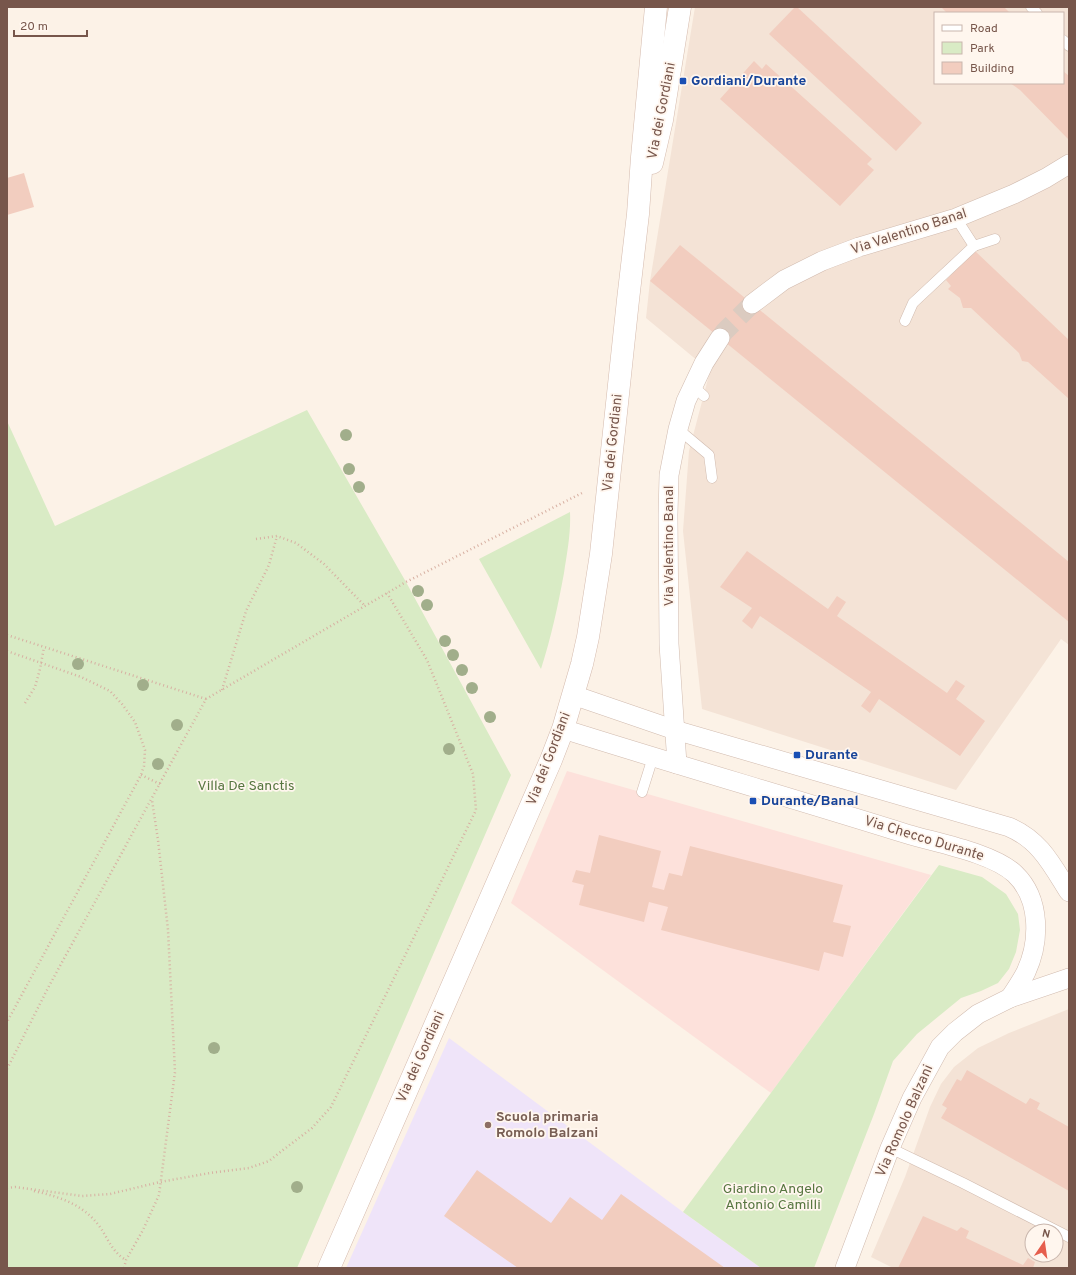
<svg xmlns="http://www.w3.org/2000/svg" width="1076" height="1275" font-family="Overpass,sans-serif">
<rect width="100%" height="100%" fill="#fcf2e7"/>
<!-- residential -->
<g fill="#f4e3d6" fill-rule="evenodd">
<path d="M695,7H1069V645L1061,639L956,790L702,709L683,531L689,451L710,371L646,318L650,281ZM935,13H1063V83H935Z"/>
<path d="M1069,1009V1268H893L871,1257L905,1177L930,1107L941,1084L954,1067L978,1048L1009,1033ZM1032,1231H1056V1255H1032Z"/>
</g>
<!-- commercial -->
<polygon fill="#fde1db" points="567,771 931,875 771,1093 511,903"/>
<!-- education -->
<polygon fill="#efe4f9" points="449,1038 683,1212 761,1268 346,1268"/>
<!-- green -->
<g fill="#d9ebc5">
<polygon points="307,410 406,582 511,775 297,1268 7,1268 7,421 55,526"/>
<path d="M570,512C571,533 567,553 564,573C558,606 551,638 541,669L479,559Z"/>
<polygon points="939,865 982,877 1006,894 1018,914 1020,930 1016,952 1009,969 998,983 981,991 961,998 917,1034 893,1061 874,1114 814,1268 761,1268 683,1212"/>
</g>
<!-- building -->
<g fill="#f2cdbf">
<polygon points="795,7 797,7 922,123 896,151 769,34"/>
<polygon points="941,7 1004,7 1010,13 947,13"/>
<polygon points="754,61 762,69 766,64 872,159 867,164 874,170 840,206 720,99"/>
<polygon points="1063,71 1069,76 1069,140 1020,90 1010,83 1063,83"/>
<polygon points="24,173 34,207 7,215 7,178"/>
<polygon points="680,245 1069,562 1069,622 650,281"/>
<polygon points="975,251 1069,340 1069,399 1028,362 1022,361 1019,353 971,308 963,308 960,298 948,289 951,286 946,280"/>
<polygon points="747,551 828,609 837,596 846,602 837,616 947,693 956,680 965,686 956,699 985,721 960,756 879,699 870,713 861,706 871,692 760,616 752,629 742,621 752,608 720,587"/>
<polygon points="599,835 661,851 652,887 664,890 669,873 682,876 690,846 843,885 833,922 851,926 843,957 824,952 819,971 661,930 668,907 649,902 644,922 579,905 584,885 572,882 576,870 590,873"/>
<polygon points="967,1070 1026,1104 1030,1098 1040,1103 1037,1109 1069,1127 1069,1191 941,1118 947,1108 942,1105 957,1079 961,1081"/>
<polygon points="477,1170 551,1223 570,1197 602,1220 621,1194 725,1268 518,1268 444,1216"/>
<polygon points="923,1216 957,1231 961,1227 969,1231 966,1238 1023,1265 1028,1258 1035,1262 1033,1268 898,1268"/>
</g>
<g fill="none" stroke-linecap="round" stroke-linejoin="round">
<!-- street-tunnel -->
<polyline stroke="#dbcbc0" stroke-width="19" stroke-dasharray="19 10" stroke-linecap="butt" points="720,338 724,332 752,304"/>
<!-- lane casing -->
<g stroke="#d1bbaf" stroke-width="11">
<g id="lane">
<polyline points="1031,7 1037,13"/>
<polyline points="1063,40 1069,46"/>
<polyline points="974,246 995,239"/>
<polyline points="905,321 913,303 974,246 956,218"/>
<polyline points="693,386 704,396"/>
<polyline points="678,429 709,455 712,478"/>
<polyline points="642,792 653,757"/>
<polyline points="890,1148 963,1183 1069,1237"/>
</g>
</g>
<!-- street casing -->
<g stroke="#d1bbaf" stroke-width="20">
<g id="street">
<polyline points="752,304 784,280 822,261 859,247 956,218 1014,194 1046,178 1069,164"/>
<path d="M573,695L675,730L1009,827C1040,840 1052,865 1069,892"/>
<path d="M563,729C677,765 792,798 907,834C937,843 993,853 1015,874C1041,899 1040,942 1026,972C1021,982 1015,990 1010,998"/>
<polyline points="677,764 669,644 668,515 669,475 678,429 686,401 704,363 720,338"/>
<polyline points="845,1268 890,1148 912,1098 940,1047 955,1032 978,1014 1010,998 1069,978"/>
</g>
</g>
<!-- secondary casing -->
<g stroke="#d4baad" stroke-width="23">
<g id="secondary">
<polyline points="652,163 662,120 680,7"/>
<polyline points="329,1268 551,760 563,729 582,664 588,637 601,554 628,300 638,214 642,157 656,7"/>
</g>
</g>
<!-- path -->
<g stroke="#d7b0a2" stroke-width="2.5" stroke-dasharray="1 3" stroke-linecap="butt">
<polyline points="256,539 277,536 296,543 324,564 365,606"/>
<polyline points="7,635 206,699"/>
<polyline points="7,651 81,677 110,691 122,704 135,722 145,750 144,766 141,775 7,1022"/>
<polyline points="222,690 246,611 269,565 277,536"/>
<polyline points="25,703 35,687 40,669 44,647"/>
<polyline points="141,775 160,784"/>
<polyline points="7,1069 49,986 206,699 406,582 584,492"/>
<polyline points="7,1188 15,1187 82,1196 110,1194 160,1182 210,1173 249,1168 269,1161 283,1150 312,1128 331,1107 476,810 473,774 427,660 387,593"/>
<path d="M34,1191C60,1197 83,1204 100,1227C108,1239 113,1253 126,1260"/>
<polyline points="124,1268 126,1260 143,1230 159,1195 175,1072 168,930 158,840 152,800"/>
</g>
<!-- lane -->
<use href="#lane" stroke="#fff" stroke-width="10"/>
<!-- street -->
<use href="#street" stroke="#fff" stroke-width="19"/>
<!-- secondary -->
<use href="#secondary" stroke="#fff" stroke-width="22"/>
</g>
<!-- trees -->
<g fill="#a1ae8b">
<circle cx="346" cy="435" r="6"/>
<circle cx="349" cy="469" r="6"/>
<circle cx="359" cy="487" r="6"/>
<circle cx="418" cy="591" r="6"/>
<circle cx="427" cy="605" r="6"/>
<circle cx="445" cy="641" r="6"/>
<circle cx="453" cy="655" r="6"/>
<circle cx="78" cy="664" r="6"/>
<circle cx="462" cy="670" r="6"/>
<circle cx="143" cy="685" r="6"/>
<circle cx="472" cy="688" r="6"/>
<circle cx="490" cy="717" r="6"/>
<circle cx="177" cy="725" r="6"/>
<circle cx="449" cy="749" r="6"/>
<circle cx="158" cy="764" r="6"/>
<circle cx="214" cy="1048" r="6"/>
<circle cx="297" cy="1187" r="6"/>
</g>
<!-- markers -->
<g fill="#1a4fb4" stroke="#fff6ee" stroke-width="1.5">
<rect x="679" y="77" width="8" height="8" rx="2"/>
<rect x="793" y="751" width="8" height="8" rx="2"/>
<rect x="749" y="797" width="8" height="8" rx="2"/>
</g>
<circle fill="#8d6e63" stroke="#fff6ee" stroke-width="1.5" cx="488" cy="1125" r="4"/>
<g text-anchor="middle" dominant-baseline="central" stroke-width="3.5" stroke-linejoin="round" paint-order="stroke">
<!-- transit labels -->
<g font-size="14" font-weight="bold" fill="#164399" stroke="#fff6ee" text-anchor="start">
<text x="691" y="81">Gordiani/Durante</text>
<text x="805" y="755">Durante</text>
<text x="761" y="801">Durante/Banal</text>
</g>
<!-- street labels -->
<g font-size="14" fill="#77564b" stroke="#fff6ee">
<text transform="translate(662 111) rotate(-79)">Via dei Gordiani</text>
<text transform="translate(909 232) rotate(-18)">Via Valentino Banal</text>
<text transform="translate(613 443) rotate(-84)">Via dei Gordiani</text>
<text transform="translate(669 546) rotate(-90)">Via Valentino Banal</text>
<text transform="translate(549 759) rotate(-69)">Via dei Gordiani</text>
<text transform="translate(924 839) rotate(17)">Via Checco Durante</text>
<text transform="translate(421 1057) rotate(-66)">Via dei Gordiani</text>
<text transform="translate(905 1121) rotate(-66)">Via Romolo Balzani</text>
</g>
<!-- park labels -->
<g font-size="14" fill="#577640" stroke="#fff6ee">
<text x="246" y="786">Villa De Sanctis</text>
<text x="773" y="1189">Giardino Angelo<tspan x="773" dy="16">Antonio Camilli</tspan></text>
</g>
<!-- education labels -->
<g font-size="14" font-weight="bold" fill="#785e54" stroke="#fff6ee" text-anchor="start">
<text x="496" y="1117">Scuola primaria<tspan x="496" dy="16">Romolo Balzani</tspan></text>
</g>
</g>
<!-- border -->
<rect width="1076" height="1275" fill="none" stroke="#77564b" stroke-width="16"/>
<!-- legend -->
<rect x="934" y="12" width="130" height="72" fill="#fff6ee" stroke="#c9b6ad"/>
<rect x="942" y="25" width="20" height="6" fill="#ffffff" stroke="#c9b6ad"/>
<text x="970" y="32" font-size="12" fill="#77564b">Road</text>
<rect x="942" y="42" width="20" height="12" fill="#d9ebc5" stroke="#c9b6ad"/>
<text x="970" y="52" font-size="12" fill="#77564b">Park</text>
<rect x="942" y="62" width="20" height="12" fill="#f2cdbf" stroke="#c9b6ad"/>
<text x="970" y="72" font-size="12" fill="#77564b">Building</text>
<!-- north arrow -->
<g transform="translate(1044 1243) rotate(13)"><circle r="19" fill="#fff6ee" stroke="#c9b6ad"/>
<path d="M0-3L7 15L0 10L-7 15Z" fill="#e65e4d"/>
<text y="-6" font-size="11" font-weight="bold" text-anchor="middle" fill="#77564b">N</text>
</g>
<!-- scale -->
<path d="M14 30v6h73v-6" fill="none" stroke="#77564b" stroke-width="2"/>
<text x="20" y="30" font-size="12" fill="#77564b" stroke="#fff6ee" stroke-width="3" paint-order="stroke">20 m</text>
</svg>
